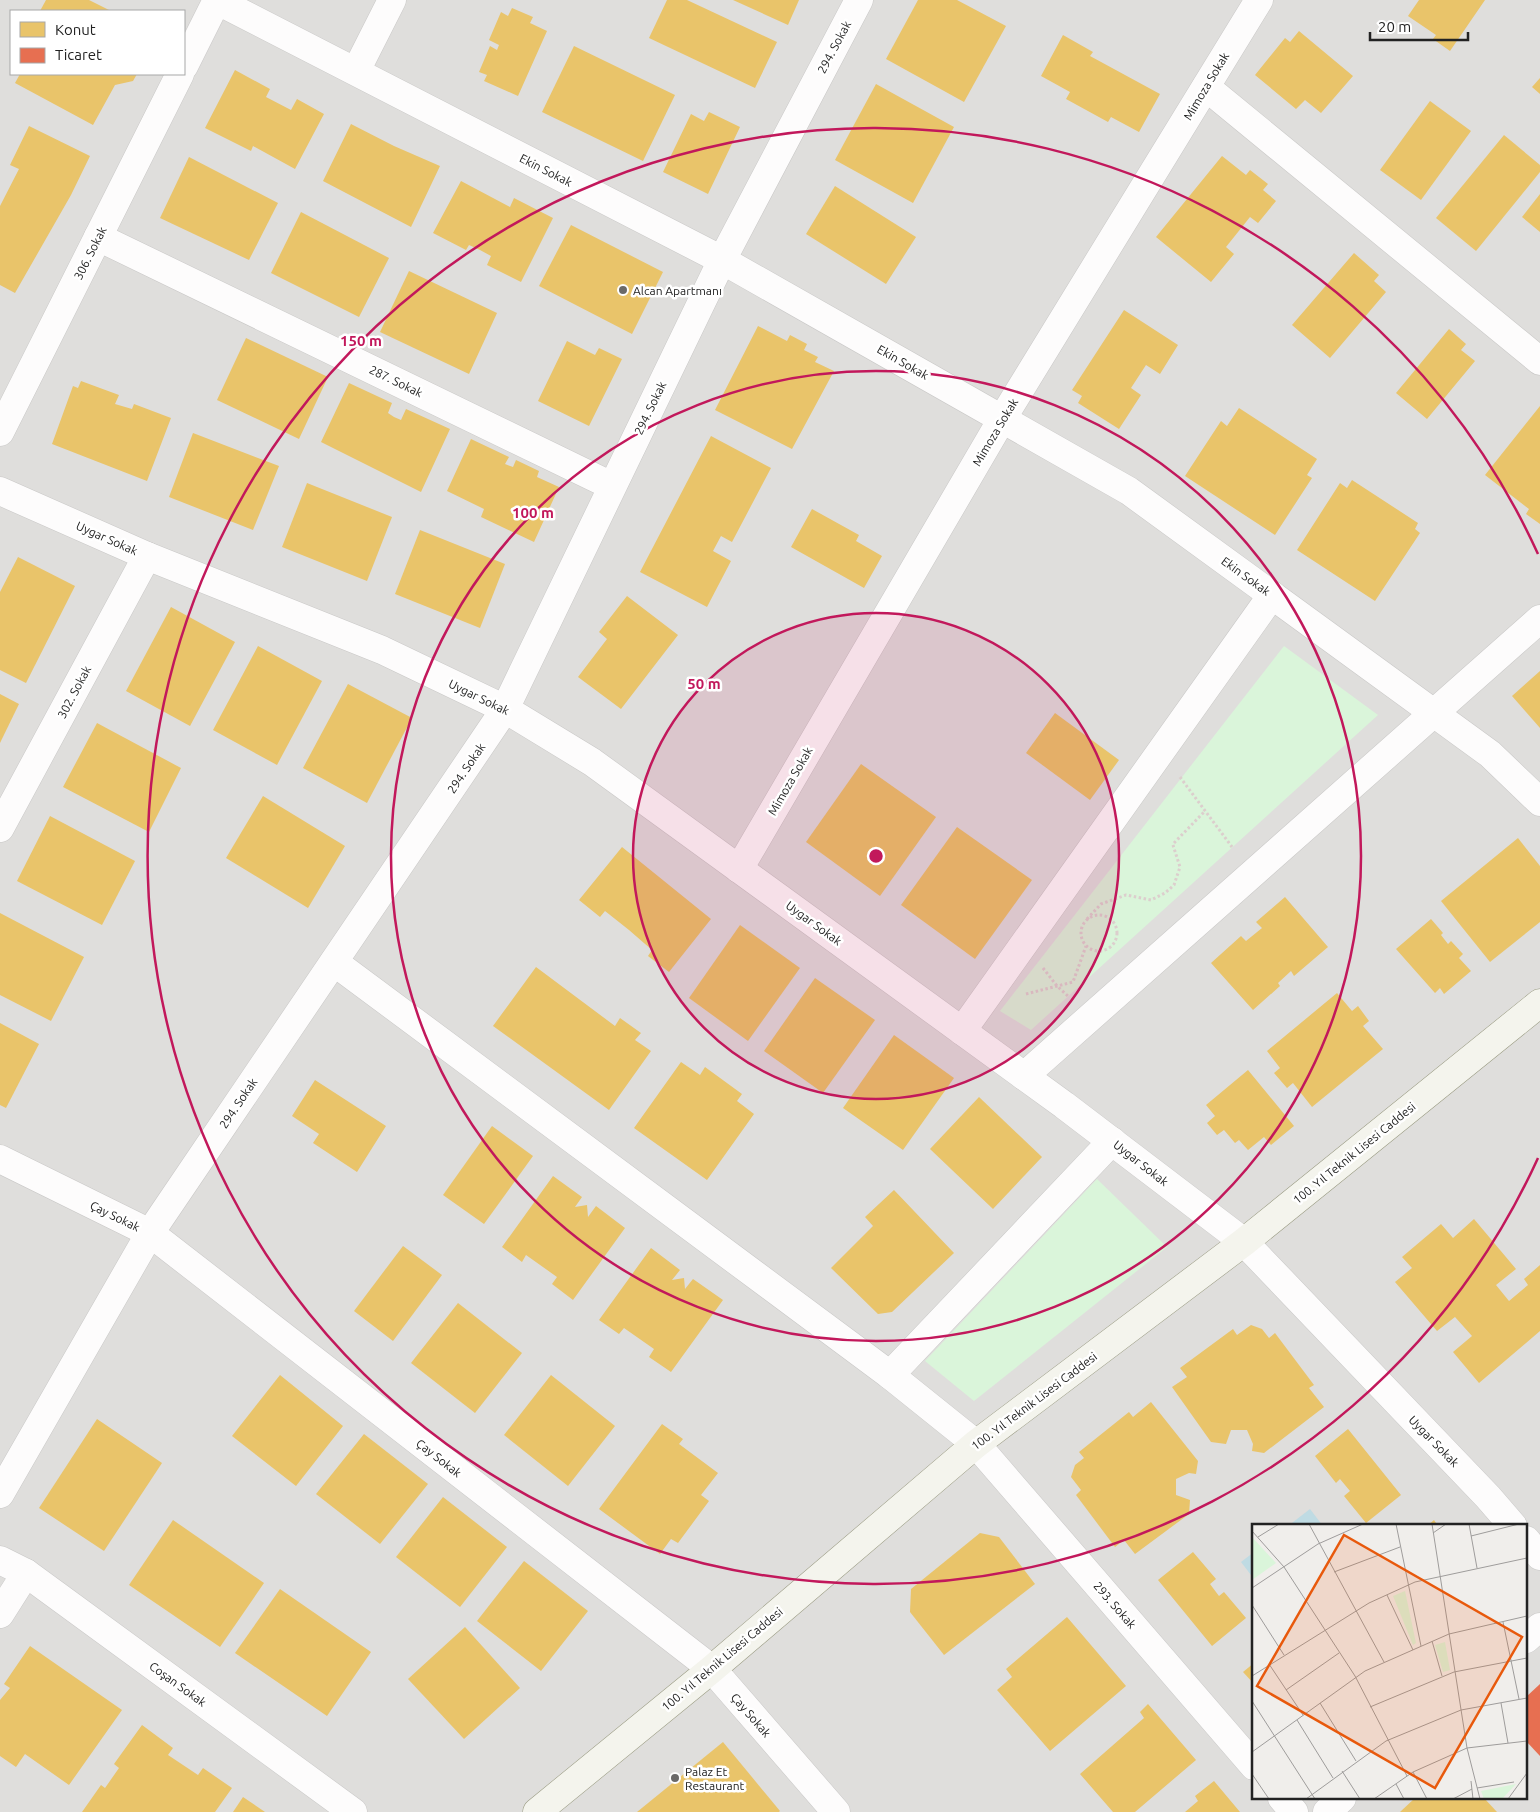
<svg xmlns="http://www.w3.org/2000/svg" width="1540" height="1812" font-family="Ubuntu,sans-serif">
<rect width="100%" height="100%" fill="#f0eeeb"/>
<!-- residential -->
<path fill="#dfdedc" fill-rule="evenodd" d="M0,0H1540V1812H0ZM11,11H184V74H11ZM1254,1526H1526V1798H1254Z"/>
<!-- park -->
<g fill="#daf5da">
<polygon points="1284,646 1378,715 1031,1030 1000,1011"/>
<polygon points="1097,1179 1167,1247 974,1401 925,1361"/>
</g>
<!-- water -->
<g fill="#bfdbe3">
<polygon points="1310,1509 1323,1526 1288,1526"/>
<polygon points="1254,1552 1254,1579 1241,1562"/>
</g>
<!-- homes -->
<g fill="#e9c46a">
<polygon points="46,0 89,0 111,11 40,11"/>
<polygon points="667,0 687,0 777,42 755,88 649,38"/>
<polygon points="733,0 799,0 788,25"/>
<polygon points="918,0 957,0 1006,26 964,102 886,59"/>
<polygon points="1419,0 1485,0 1450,51 1433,39 1436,35 1408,16"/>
<polygon points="512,8 533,17 530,23 547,31 518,96 484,81 487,75 479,72 490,46 497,50 499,45 489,40 501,12 508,16"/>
<polygon points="1299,31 1353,76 1321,113 1305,100 1296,109 1255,75 1285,38 1290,42"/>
<polygon points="1063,35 1093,52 1090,56 1160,94 1139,132 1111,117 1108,122 1066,99 1070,92 1041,76"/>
<polygon points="574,46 675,95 643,161 542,112"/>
<polygon points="235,70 270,89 266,97 291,110 297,99 324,114 295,169 253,146 251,151 205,128"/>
<polygon points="20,74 137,74 133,81 115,85 93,125 15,83"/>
<polygon points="1540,78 1540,94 1532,87"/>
<polygon points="876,84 954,127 913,203 835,160"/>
<polygon points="1430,101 1471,131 1421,200 1380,170"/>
<polygon points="709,112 740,127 708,194 663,172 691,114 704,121"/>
<polygon points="351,124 394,146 440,166 411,227 323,181"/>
<polygon points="29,126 90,156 71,195 15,293 0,285 0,206 19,169 10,165"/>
<polygon points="1504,135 1540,165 1540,172 1476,251 1436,218"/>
<polygon points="1222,156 1246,175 1250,170 1268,184 1263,190 1276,201 1258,223 1250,217 1226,247 1234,254 1211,282 1156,237"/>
<polygon points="189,157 278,203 249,260 160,218"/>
<polygon points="461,181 510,207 514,198 553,218 521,282 487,265 491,256 480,250 469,245 466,250 433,233"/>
<polygon points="835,186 916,237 886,284 806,234"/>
<polygon points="1540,194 1540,232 1522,217"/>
<polygon points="301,212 389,258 359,317 271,273"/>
<polygon points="571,225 663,272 632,334 539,286"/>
<polygon points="1354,253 1379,275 1374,281 1386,292 1330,358 1292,325"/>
<polygon points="409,271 497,313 469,374 380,332"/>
<polygon points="1124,310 1178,345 1160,374 1146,365 1131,388 1141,395 1119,429 1078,403 1082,396 1072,390"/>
<polygon points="758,326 787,341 790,335 807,344 804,350 818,357 815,362 834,371 792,449 715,410"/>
<polygon points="1449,329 1466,344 1461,350 1475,361 1427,419 1396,393"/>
<polygon points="246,338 328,377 299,439 217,400"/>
<polygon points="567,341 595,355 599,348 622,359 589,426 538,401"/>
<polygon points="81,381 119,395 115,404 132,409 134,404 171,418 147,481 52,444 73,386 78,388"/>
<polygon points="349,383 392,403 388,413 394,417 401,420 406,409 450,429 421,492 321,442"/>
<polygon points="1540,406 1540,524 1526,514 1529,509 1485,475"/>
<polygon points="1239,408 1317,459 1307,475 1312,478 1275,535 1185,476 1221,421 1227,426"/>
<polygon points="193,433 279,466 253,530 169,497"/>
<polygon points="711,436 771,468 732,542 721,536 713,551 731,561 707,607 640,572"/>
<polygon points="471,439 509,457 505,464 513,467 516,460 539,471 537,477 559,487 534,542 481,517 484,509 447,491"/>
<polygon points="1352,480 1418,523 1415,529 1420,533 1375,601 1297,550 1340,483 1347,488"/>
<polygon points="307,483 392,517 367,581 282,547"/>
<polygon points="812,509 859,535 856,541 882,556 864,588 791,547"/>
<polygon points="420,530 505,564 480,628 395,594"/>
<polygon points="18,557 75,586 26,683 0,670 0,592"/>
<polygon points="627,596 678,635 621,709 578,677 607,639 599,632"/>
<polygon points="171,607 235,642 190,726 126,691"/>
<polygon points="258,646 322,681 277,765 213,730"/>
<polygon points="1540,671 1540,728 1512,696"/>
<polygon points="348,684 412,718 367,803 303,768"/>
<polygon points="0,694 19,704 0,743"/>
<polygon points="1055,713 1119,760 1090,800 1026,753"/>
<polygon points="97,723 181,768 149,832 63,787"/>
<polygon points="861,764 936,817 880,896 806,842"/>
<polygon points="263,796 345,846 308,908 226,858"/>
<polygon points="50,816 135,861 102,925 17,881"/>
<polygon points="957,827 1032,880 975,959 901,905"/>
<polygon points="1518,838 1540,866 1540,922 1490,962 1441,901"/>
<polygon points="622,847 711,919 669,972 648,956 652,950 629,930 605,911 600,917 579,900"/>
<polygon points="1285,897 1328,947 1294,976 1291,971 1278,983 1280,986 1253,1010 1211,963 1241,936 1246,941 1262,928 1256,922"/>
<polygon points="0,913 84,957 51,1021 0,995"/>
<polygon points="1431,919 1443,933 1441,935 1448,944 1451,941 1463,954 1459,958 1471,971 1444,994 1440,988 1435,993 1396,949"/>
<polygon points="740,925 800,968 748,1041 689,998"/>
<polygon points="536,967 615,1026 620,1018 641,1033 635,1040 651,1051 609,1110 493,1026"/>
<polygon points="815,978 875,1020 823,1093 764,1051"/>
<polygon points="1337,993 1352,1011 1358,1006 1369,1021 1363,1026 1383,1049 1312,1107 1293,1083 1287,1088 1274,1073 1280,1068 1267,1051"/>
<polygon points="0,1023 39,1044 6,1108 0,1105"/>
<polygon points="894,1035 954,1078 903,1150 843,1108"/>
<polygon points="681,1062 700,1075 705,1067 742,1094 737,1101 754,1114 707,1180 634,1128"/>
<polygon points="1248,1070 1294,1126 1271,1145 1264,1137 1248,1150 1239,1140 1235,1143 1224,1130 1217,1135 1207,1123 1215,1116 1206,1105"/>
<polygon points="315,1080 386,1126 357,1172 313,1143 319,1134 292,1116"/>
<polygon points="979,1097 1042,1157 993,1209 930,1149"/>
<polygon points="492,1126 533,1156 484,1224 443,1195"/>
<polygon points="553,1176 582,1197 575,1207 587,1205 588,1217 596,1206 625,1228 573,1300 552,1284 557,1277 526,1255 522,1262 502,1247"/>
<polygon points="894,1190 954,1253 892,1312 878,1314 831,1268 873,1226 865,1217"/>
<polygon points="1474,1219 1516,1269 1496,1285 1509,1301 1528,1285 1524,1279 1540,1265 1540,1331 1479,1383 1453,1352 1472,1336 1455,1317 1437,1331 1395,1282 1412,1268 1402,1257 1441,1224 1453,1238"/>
<polygon points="403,1246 442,1275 393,1341 354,1311"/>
<polygon points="651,1248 680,1270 672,1280 684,1278 685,1289 693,1279 723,1300 671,1372 649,1357 654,1349 624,1328 619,1334 599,1320"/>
<polygon points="458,1303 522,1353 475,1413 411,1363"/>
<polygon points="1251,1325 1262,1329 1269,1338 1275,1333 1314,1385 1309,1388 1324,1407 1264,1453 1252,1451 1253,1444 1247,1430 1231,1430 1226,1444 1211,1442 1172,1387 1187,1377 1180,1368 1233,1329 1237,1335"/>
<polygon points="280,1375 343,1426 296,1486 232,1436"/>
<polygon points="551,1375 615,1426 568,1486 504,1435"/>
<polygon points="1151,1402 1198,1461 1196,1474 1189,1473 1176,1479 1176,1495 1190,1500 1189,1514 1135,1554 1124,1540 1115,1547 1076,1495 1081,1490 1071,1477 1075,1465 1084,1458 1079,1452 1129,1412 1133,1417"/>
<polygon points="97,1419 162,1463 104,1551 39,1508"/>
<polygon points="662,1424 683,1439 679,1444 718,1473 701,1495 709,1501 678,1543 671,1539 660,1554 599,1509"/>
<polygon points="1348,1429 1401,1495 1366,1523 1344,1496 1350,1491 1340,1479 1336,1483 1315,1456"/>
<polygon points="364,1434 428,1484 380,1544 316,1494"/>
<polygon points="443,1497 507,1547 460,1607 396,1557"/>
<polygon points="173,1520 264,1583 220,1647 129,1585"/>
<polygon points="1434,1520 1438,1526 1427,1526"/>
<polygon points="980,1533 999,1537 1035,1584 944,1655 910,1612 911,1589"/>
<polygon points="1193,1552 1216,1579 1210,1584 1219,1596 1224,1592 1246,1618 1212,1646 1158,1580"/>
<polygon points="524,1561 588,1611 541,1671 477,1621"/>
<polygon points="280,1589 371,1652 327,1716 235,1653"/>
<polygon points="1067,1617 1126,1686 1050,1751 997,1690 1012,1677 1006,1669"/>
<polygon points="465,1627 520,1688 464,1739 408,1679"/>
<polygon points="30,1646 122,1710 69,1785 25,1754 16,1767 0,1756 0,1700 10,1688 4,1684"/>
<polygon points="1254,1663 1254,1684 1243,1672"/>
<polygon points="1148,1704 1196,1760 1135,1812 1113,1812 1080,1774 1144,1718 1140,1712"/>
<polygon points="142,1725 173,1748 168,1755 198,1775 203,1768 232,1788 215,1812 82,1812 101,1785 105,1788 119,1768 114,1764"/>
<polygon points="723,1742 780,1811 779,1812 637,1812"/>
<polygon points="1214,1781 1240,1812 1185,1812 1198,1801 1195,1796"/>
<polygon points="243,1797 265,1812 233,1812"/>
<polygon points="1415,1798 1484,1798 1497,1812 1400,1812"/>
</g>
<!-- shops -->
<polygon fill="#e76f51" points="1540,1684 1540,1756 1526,1741 1526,1697"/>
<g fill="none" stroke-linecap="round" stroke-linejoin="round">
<!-- street casing -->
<g stroke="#c9c8c7" stroke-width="29">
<g id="street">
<polyline points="216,0 722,260 1129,491 1490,754 1540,802"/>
<polyline points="184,66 217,0"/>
<polyline points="356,71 392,0"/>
<polyline points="1206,87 1540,361"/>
<polyline points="98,237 612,486"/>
<polyline points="0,432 180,74"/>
<polyline points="0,491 147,556 382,650 505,709 592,762 1064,1105 1244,1242 1488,1497 1513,1526"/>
<polyline points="0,828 147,556"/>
<polyline points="739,869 1002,419 1259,0"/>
<polyline points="334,962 890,1375 976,1444 1254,1766"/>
<polyline points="962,1031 1272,595"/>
<polyline points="1024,1076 1540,619"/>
<polyline points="0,1159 150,1233 712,1669 836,1812"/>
<polyline points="890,1375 1112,1141"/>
<polyline points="0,1494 150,1233 505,709 722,260 859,0"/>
<polyline points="1526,1540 1540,1556"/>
<polyline points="0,1560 26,1573 353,1812"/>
<polyline points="0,1614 26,1573"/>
<polyline points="1526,1639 1540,1627"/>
<polyline points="1282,1798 1294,1812"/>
<polyline points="1327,1812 1342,1798"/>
</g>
</g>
<!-- secondary casing -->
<g stroke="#999a82" stroke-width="29">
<polyline id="secondary" points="537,1812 712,1669 976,1444 1244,1242 1540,1003"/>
</g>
<!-- path -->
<g stroke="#dccecd" stroke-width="3" stroke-dasharray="2.5 2.5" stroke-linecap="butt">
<polyline points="1180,777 1232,847"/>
<polyline points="1174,843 1205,811"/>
<circle cx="1099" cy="933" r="18"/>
<polyline points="1087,919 1101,904 1126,895 1151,900 1165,893 1174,885 1180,867 1173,845"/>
<polyline points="1043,968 1057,986 1069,997"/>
<polyline points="1026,994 1073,982 1086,946"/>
</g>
<!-- street -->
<use href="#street" stroke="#fdfcfc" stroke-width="28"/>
<!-- secondary -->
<use href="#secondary" stroke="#f4f4ed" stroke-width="28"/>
</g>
<!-- distance rings -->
<circle cx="876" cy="856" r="243" fill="#c2185b" fill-opacity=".12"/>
<g fill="none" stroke="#c2185b" stroke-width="2.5">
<circle cx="876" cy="856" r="243"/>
<circle cx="876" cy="856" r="485"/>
<path d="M1538 1158A728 728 0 1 1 1538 554"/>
</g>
<!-- markers -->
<g fill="#6a6968" stroke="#fff" stroke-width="2">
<circle cx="623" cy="290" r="5"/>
<circle cx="675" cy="1778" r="5"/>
</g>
<g text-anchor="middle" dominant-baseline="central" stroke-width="5" stroke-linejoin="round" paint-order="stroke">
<!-- street labels -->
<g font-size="12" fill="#222" stroke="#fff">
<text transform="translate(834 47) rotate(-62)">294. Sokak</text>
<text transform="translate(1206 86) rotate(-59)">Mimoza Sokak</text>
<text transform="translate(546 170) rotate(27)">Ekin Sokak</text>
<text transform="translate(90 253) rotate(-63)">306. Sokak</text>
<text transform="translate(903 362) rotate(30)">Ekin Sokak</text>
<text transform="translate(396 381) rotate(26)">287. Sokak</text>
<text transform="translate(650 408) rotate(-64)">294. Sokak</text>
<text transform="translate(995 432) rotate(-59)">Mimoza Sokak</text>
<text transform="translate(107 538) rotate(24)">Uygar Sokak</text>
<text transform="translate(1246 576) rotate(36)">Ekin Sokak</text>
<text transform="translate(74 692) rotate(-62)">302. Sokak</text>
<text transform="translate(479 697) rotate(26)">Uygar Sokak</text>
<text transform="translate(466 768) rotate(-56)">294. Sokak</text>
<text transform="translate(790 781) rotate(-60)">Mimoza Sokak</text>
<text transform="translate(814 923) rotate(36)">Uygar Sokak</text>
<text transform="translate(238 1103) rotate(-56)">294. Sokak</text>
<text transform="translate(1354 1153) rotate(-39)">100. Yıl Teknik Lisesi Caddesi</text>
<text transform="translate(1141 1163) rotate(38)">Uygar Sokak</text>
<text transform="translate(115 1216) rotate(26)">Çay Sokak</text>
<text transform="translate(1034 1401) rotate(-37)">100. Yıl Teknik Lisesi Caddesi</text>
<text transform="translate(1434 1441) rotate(46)">Uygar Sokak</text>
<text transform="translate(439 1458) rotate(38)">Çay Sokak</text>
<text transform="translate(1115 1605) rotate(49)">293. Sokak</text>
<text transform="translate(722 1659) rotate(-40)">100. Yıl Teknik Lisesi Caddesi</text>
<text transform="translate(178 1684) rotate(36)">Coşan Sokak</text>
<text transform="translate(751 1715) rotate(49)">Çay Sokak</text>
</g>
<!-- poi labels -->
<g font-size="12" fill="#222" stroke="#fff" text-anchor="start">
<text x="633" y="290">Alcan Apartmanı</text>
<text x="685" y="1771">Palaz Et<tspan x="685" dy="14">Restaurant</tspan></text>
</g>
</g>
<!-- overview -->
<g transform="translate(1252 1524)">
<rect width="275" height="275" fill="#f0eeeb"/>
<path d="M0,13L24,39L0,56ZM153,67L164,119L161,121L141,72ZM193,118L198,146L191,148L183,121ZM264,260L250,275H232L229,267Z" fill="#daf5da"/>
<path fill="none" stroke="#9e9c9b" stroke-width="1" d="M57,0L132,138M144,0L169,122M180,0L215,224L228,275M217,0L225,44M0,7L32,43L103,152L155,252M181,9L194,0M219,12L267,0M6,13L27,0M82,48L148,23M0,64L66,20L111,0M135,71L161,126M0,81L32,131M251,98L267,175M180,117L190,152M17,140L51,191M0,152L117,79L163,58L275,34M34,166L87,129M0,177L63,275M68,179L104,237M249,179L256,219M118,183L202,148L275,134M45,196L81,254M0,228L113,147L197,110L275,92M90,247L108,275M161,248L175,275M0,250L17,275M219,257L221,275M144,260L152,275M225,264L262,258M54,275L134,217L209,186L275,174M122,275L161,248L215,224L275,217M201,275L220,265M256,275L275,249"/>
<path fill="#e8590c" fill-opacity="0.15" stroke="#e8590c" stroke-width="2.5" d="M92,11L270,113L183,264L5,162Z"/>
<rect width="275" height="275" fill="none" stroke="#222" stroke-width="2.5"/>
</g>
<circle cx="876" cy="856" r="8" fill="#c2185b" stroke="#fff" stroke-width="2.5"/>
<g font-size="15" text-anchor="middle" font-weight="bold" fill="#c2185b" stroke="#fff" stroke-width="5" stroke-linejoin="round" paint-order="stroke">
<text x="361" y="346">150 m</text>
<text x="533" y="518">100 m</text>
<text x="704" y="689">50 m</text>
</g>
<!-- legend -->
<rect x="10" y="10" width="175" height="65" fill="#ffffff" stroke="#a7a7a7"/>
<rect x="20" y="22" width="25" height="15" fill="#e9c46a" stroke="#a7a7a7"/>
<text x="55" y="35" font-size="15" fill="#222222">Konut</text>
<rect x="20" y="48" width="25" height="15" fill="#e76f51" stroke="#a7a7a7"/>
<text x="55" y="60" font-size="15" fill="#222222">Ticaret</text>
<!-- scale -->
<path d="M1370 32v8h98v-8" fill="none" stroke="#222222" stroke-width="2.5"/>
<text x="1378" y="32" font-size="15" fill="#222222" stroke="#ffffff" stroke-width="4" paint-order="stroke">20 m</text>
</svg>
